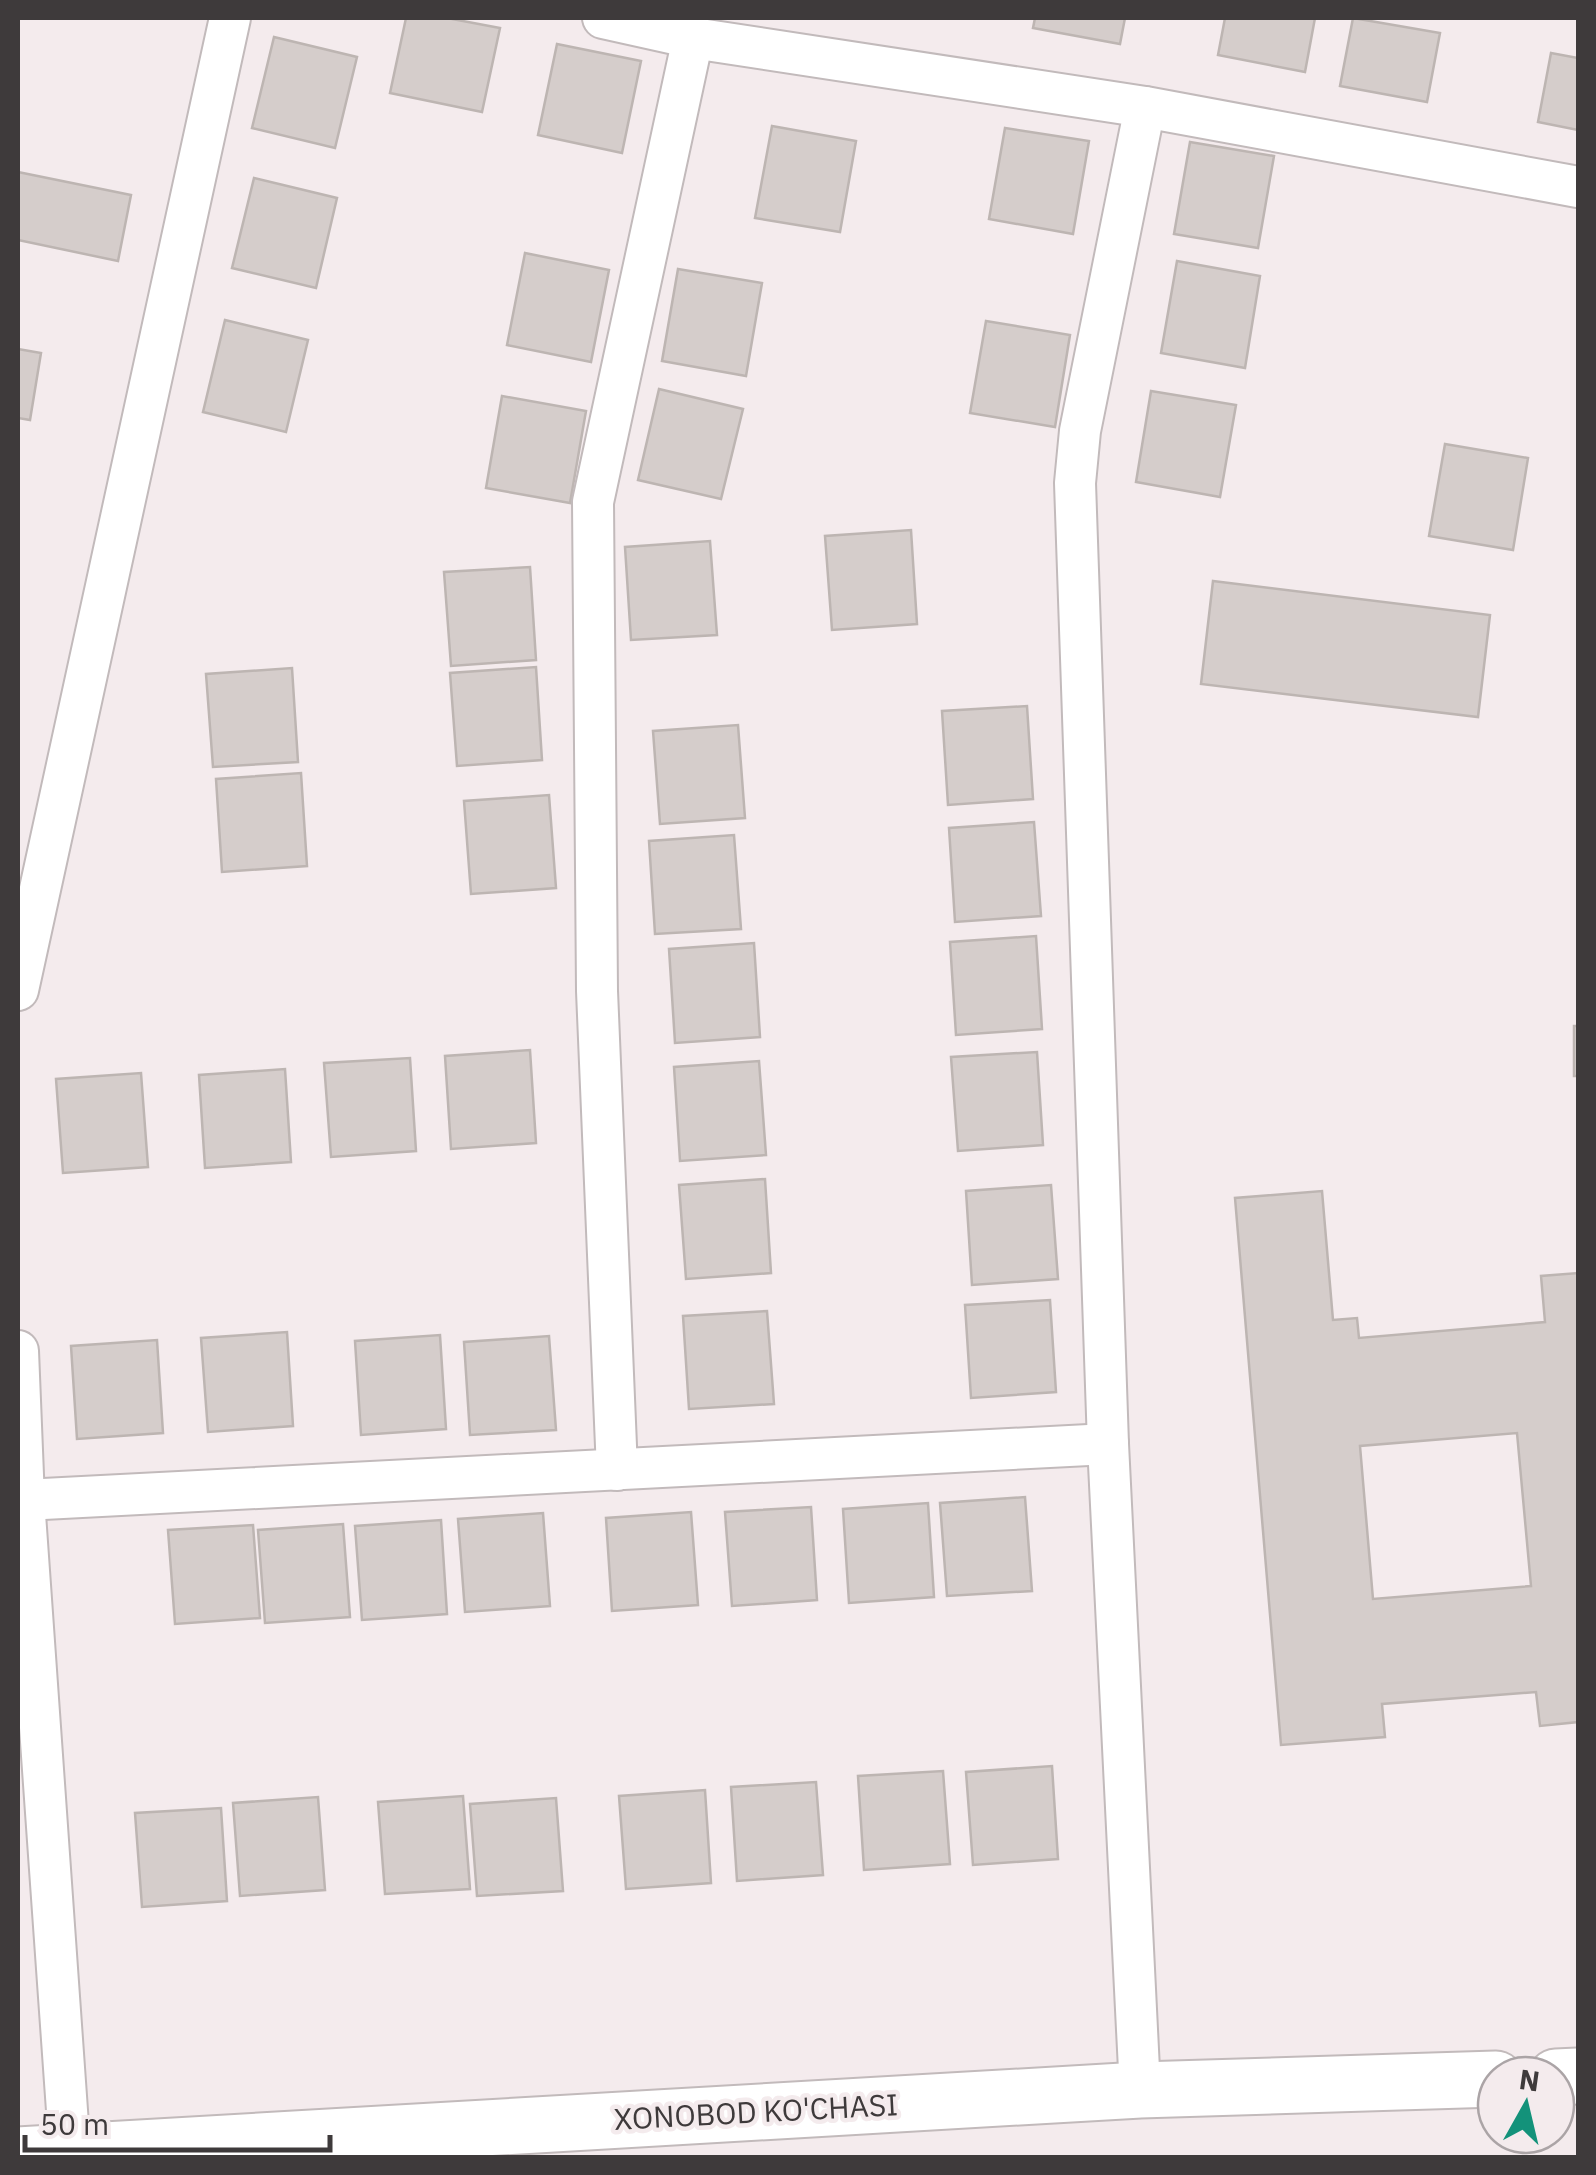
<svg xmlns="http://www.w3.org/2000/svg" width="1596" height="2175" font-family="'IBM Plex Sans',sans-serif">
<rect width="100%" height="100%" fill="#f4ebed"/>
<!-- building -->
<g fill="#d5cdcb" stroke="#bdb5b2" stroke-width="2.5" fill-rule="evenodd">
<polygon points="406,18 447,18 500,28 482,112 390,93"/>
<polygon points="1035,18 1125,18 1120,44 1033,28"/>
<polygon points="1225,18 1315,18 1305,72 1218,55"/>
<polygon points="1353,18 1440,33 1427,102 1340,86"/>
<polygon points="274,37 357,57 335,148 252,128"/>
<polygon points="557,44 641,61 622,153 538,135"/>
<polygon points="1551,53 1578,58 1578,130 1538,122"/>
<polygon points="772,126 856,141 840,232 755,218"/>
<polygon points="1005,128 1089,141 1073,234 989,219"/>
<polygon points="1190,142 1274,156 1258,248 1174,234"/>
<polygon points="18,172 131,195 118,261 18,240"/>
<polygon points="254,178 337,198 316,288 232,268"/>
<polygon points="525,253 609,270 591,362 507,345"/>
<polygon points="1177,261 1260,276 1245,368 1161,353"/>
<polygon points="678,269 762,283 746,376 662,361"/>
<polygon points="225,320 308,340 286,432 203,412"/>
<polygon points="986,321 1070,335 1055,427 970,413"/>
<polygon points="18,349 41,353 30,420 18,418"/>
<polygon points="659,389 743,409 721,499 638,480"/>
<polygon points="1151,391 1236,405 1220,497 1136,482"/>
<polygon points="502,396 586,411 570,503 486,488"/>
<polygon points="1445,444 1528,458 1513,550 1429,536"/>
<polygon points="911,530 917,624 832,630 825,536"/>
<polygon points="710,541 717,635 631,640 625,547"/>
<polygon points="530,567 536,660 451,666 444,572"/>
<polygon points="1213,581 1490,615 1478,717 1201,684"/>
<polygon points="536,667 542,760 457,766 450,673"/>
<polygon points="292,668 298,762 213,767 206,674"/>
<polygon points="1027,706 1033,799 948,805 942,711"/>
<polygon points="738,725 745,818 660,824 653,731"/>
<polygon points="301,773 307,866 222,872 216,779"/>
<polygon points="549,795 556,888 471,894 464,801"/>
<polygon points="1034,822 1041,916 955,922 949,828"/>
<polygon points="734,835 741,929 655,934 649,841"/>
<polygon points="1036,936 1042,1029 956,1035 950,942"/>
<polygon points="754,943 760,1037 675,1043 669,949"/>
<rect x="1574" y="1026" width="4" height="50"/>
<polygon points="530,1050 536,1143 451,1149 445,1056"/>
<polygon points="1037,1052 1043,1145 958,1151 951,1057"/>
<polygon points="410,1058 416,1151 331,1157 324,1063"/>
<polygon points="759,1061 766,1155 680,1161 674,1067"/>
<polygon points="285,1069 291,1162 205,1168 199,1075"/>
<polygon points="141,1073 148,1167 63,1173 56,1079"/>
<polygon points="765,1179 771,1273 686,1279 679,1185"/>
<polygon points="1051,1185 1058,1279 972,1285 966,1191"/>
<path d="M1322,1191L1333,1320L1357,1318L1359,1338L1545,1322L1541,1276L1578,1273V1722L1540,1726L1536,1692L1382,1704L1385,1737L1281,1745L1235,1198ZM1517,1433L1531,1586L1373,1599L1360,1446Z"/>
<polygon points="1050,1300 1056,1392 971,1398 965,1305"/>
<polygon points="767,1311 774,1404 689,1409 683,1316"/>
<polygon points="287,1332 293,1426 208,1432 201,1338"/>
<polygon points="440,1335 446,1429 361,1435 355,1341"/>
<polygon points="549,1336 556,1430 470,1435 464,1342"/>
<polygon points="157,1340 163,1433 77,1439 71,1346"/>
<polygon points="1025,1497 1032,1591 947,1596 940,1503"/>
<polygon points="928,1503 934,1597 849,1603 843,1509"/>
<polygon points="811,1507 817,1600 732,1606 725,1512"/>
<polygon points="691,1512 698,1605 612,1611 606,1518"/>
<polygon points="543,1513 550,1606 465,1612 458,1519"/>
<polygon points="441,1520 447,1614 362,1620 355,1526"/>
<polygon points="343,1524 350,1617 265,1623 258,1530"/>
<polygon points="253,1525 260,1618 175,1624 168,1530"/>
<polygon points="1052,1766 1058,1859 973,1865 966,1772"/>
<polygon points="943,1771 950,1864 864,1870 858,1776"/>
<polygon points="816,1782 823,1875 737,1881 731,1787"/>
<polygon points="705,1790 711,1883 626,1889 619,1796"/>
<polygon points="463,1796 470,1889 385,1894 378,1802"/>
<polygon points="318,1797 325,1890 240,1896 233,1803"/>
<polygon points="556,1798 563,1891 477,1896 470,1804"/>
<polygon points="221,1808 227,1901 142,1907 135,1813"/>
</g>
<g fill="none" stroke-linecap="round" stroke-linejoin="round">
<!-- street casing -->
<g stroke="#c2babb" stroke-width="44">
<g id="street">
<polyline points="603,18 693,38 1145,107 1578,187"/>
<polyline points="18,990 230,18"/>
<polyline points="18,1351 24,1500 70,2153"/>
<polyline points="617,1470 597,991 593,502 693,38"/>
<polyline points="24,1500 1108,1444"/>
<polyline points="1140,2090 1108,1444 1075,483 1080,431 1145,107"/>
</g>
</g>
<!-- secondary casing -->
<g stroke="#c2babb" stroke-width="59">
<g id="secondary">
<polyline points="1556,2077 1578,2076"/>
<polyline points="18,2155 1140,2090 1496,2079"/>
</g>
</g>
<!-- street -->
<use href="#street" stroke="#fff" stroke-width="40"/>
<!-- secondary -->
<use href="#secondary" stroke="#fff" stroke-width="55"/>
</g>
<g text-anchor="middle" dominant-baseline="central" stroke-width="9" stroke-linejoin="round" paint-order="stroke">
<!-- street labels -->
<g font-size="30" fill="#3e3a3b" stroke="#f4ebed">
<text transform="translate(756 2111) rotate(-3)">XONOBOD KO'CHASI</text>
</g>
</g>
<!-- border -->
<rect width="1596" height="2175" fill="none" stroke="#3e3a3b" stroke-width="40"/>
<!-- north arrow -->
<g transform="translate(1526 2105) rotate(8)"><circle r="48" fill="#f4ebed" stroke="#aba4a6" stroke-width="2.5"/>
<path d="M0-8L18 38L0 25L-18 38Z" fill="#13927a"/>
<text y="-15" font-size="28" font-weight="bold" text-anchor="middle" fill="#3e3a3b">N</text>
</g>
<!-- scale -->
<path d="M25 2135v15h305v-15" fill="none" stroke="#3e3a3b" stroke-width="5"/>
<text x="40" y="2135" font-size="30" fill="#3e3a3b" stroke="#f4ebed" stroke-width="8" paint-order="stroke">50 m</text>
</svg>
